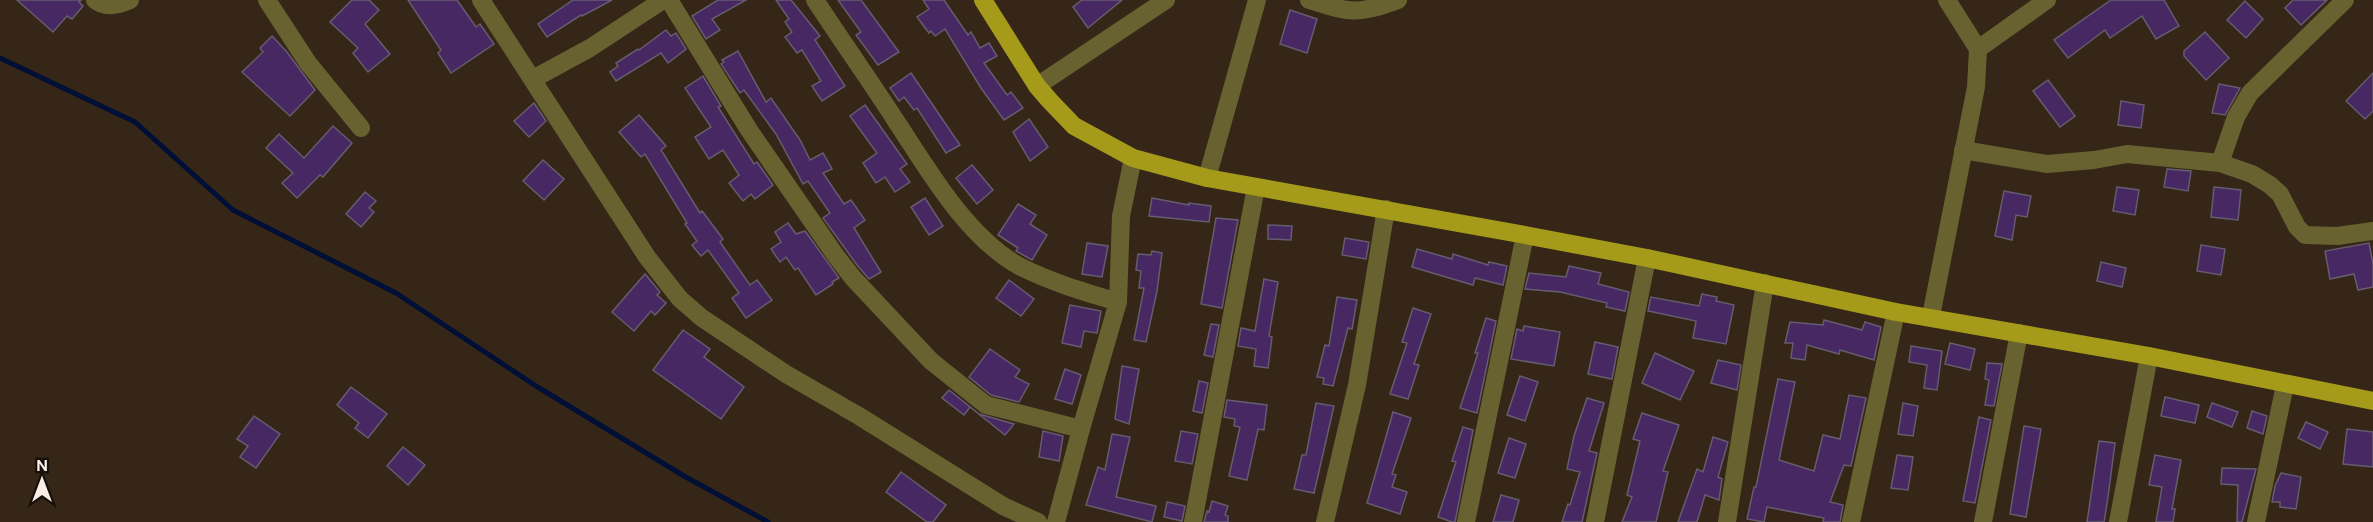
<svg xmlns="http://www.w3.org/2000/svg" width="2373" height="522" font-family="'DM Sans',sans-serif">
<rect width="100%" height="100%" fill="#352618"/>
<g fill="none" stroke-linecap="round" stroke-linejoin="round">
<!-- stream -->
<polyline stroke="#000f35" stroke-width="5" points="0,58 135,122 233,210 396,293 536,386 684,476 768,522"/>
</g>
<!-- building -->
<g fill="#472862" stroke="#655c6f" stroke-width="1.5">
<polygon points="17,0 81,0 79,2 83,6 72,19 67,16 53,32"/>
<polygon points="352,0 369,0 379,10 365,24 390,54 368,72 353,53 358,48 330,22"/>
<polygon points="408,0 457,0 476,27 480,24 494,44 451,73 438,53 441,50"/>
<polygon points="573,0 612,0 582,16 581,15 547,37 538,24"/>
<polygon points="718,0 746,0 712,19 720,30 706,39 692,16"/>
<polygon points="776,0 791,0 820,36 815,40 845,86 822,101 812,86 821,81 802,50 797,53 785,37 792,32 785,22 789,19"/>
<polygon points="838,0 861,0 899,52 878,65 856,35 861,32"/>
<polygon points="923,0 944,0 968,35 971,32 980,48 989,43 997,56 984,63 1007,95 1011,92 1023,108 1004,120 981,88 945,29 935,36 931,31 929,33 917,17 929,9"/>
<polygon points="1082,0 1122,0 1088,28 1073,7"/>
<polygon points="2111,0 2164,0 2179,26 2156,39 2142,16 2110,38 2105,30 2068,58 2054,40"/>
<polygon points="2293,0 2327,0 2301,25 2285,8"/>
<polygon points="2245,1 2263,19 2246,38 2227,20"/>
<polygon points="1290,10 1317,19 1307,53 1280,44"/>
<polygon points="666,30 671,36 676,33 686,49 668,63 661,53 616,81 610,72 618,66 616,63 638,49 639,50"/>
<polygon points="2205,32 2229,58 2206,80 2184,56 2184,51"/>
<polygon points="272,36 287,52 315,90 290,116 242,72 263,52 260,48"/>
<polygon points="738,51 766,102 771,98 800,140 810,160 823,153 832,169 823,173 844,204 851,200 865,220 854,228 881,272 869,279 857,265 823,218 830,213 808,181 803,184 776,134 744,90 740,93 721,64 724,62 722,60"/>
<polygon points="911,73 960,145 946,153 917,108 914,110 904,97 899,101 890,88"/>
<polygon points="2373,73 2373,111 2365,119 2346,101"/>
<polygon points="703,76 721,106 718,107 754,164 757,162 773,185 755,199 751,194 743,201 729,183 739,175 723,150 709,159 695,137 711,127 685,88"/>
<polygon points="2048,80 2075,116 2060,127 2033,91"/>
<polygon points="2219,84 2240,88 2225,115 2212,113"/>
<polygon points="2121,101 2144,105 2141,128 2118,125"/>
<polygon points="534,103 546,121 529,137 514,121"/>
<polygon points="865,105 907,164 900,169 910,182 895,192 885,177 876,183 863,163 877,153 850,116"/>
<polygon points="639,115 666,146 661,150 700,213 702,211 723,239 720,242 750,285 757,280 772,300 746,318 732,298 739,293 708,250 701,256 692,245 697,241 685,224 687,223 645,154 641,157 619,132"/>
<polygon points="1029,119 1048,147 1030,161 1013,132"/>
<polygon points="333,126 352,143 323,177 320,175 297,198 282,183 293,173 266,148 279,134 304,158"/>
<polygon points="543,160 564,179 544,200 523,181"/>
<polygon points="972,165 993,190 977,204 956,178"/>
<polygon points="2167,169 2191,171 2188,191 2164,187"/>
<polygon points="2117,187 2139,190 2135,215 2113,211"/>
<polygon points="2214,187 2241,190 2238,220 2211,217"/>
<polygon points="2004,191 2031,196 2027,217 2016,215 2012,240 1995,236"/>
<polygon points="365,192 376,201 369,208 374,212 361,227 346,214"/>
<polygon points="925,198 943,226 929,235 911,207"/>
<polygon points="1152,198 1189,205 1189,203 1211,206 1209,222 1149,216"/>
<polygon points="1018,204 1036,215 1030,224 1047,235 1032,260 1016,251 1018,248 998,235"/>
<polygon points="1216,218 1238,220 1222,308 1201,304"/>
<polygon points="788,223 796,234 805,231 839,278 832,282 833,284 816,295 798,268 795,270 786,257 780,262 771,249 781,242 775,232"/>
<polygon points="1268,225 1292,226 1291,240 1268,239"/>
<polygon points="1345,238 1369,242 1366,259 1342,255"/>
<polygon points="1087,243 1108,246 1102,277 1082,274"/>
<polygon points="2369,243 2373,264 2373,287 2358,290 2354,274 2330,279 2325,251"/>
<polygon points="2201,245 2225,249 2221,275 2197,271"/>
<polygon points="1417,249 1452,259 1453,254 1488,265 1489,262 1507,266 1503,285 1475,278 1473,285 1412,267"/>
<polygon points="1152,251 1162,253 1157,291 1146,342 1134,340 1144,288 1139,288 1141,271 1136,270 1138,254 1151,255"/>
<polygon points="2101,262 2126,268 2122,287 2097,281"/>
<polygon points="1569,266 1601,273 1598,284 1629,292 1625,311 1606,307 1607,303 1560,292 1525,289 1529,273 1566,277"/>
<polygon points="645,274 660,292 657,295 666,303 655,315 651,311 634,331 612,312"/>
<polygon points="1264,279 1278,282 1269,336 1272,337 1268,368 1254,366 1256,349 1238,346 1241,328 1255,331"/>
<polygon points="1009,280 1034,299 1021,316 996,298"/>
<polygon points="1702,294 1717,297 1716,301 1734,305 1726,344 1693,338 1696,321 1648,311 1651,297 1699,306"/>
<polygon points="1337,297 1357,300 1352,329 1348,328 1333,386 1323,384 1324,378 1317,377 1325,345 1329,346"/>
<polygon points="1070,305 1101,311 1097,333 1084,331 1081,347 1062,343"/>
<polygon points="1413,308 1431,314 1414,364 1419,365 1408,399 1390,394 1407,343 1402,342"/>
<polygon points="1486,318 1496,321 1477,413 1460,408 1478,353 1475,353"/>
<polygon points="1824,320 1862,330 1865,322 1881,327 1874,360 1840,350 1839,354 1807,345 1805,360 1791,358 1793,343 1785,343 1790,322 1823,325"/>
<polygon points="1211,324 1219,325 1213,357 1204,355"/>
<polygon points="1524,326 1560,332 1554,366 1511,359 1517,329 1523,331"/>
<polygon points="683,330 710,349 704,357 744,387 721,419 653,370"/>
<polygon points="1595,342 1618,347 1612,379 1588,374"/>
<polygon points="1950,343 1975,349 1970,370 1945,364"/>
<polygon points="1911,346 1942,351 1937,390 1924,388 1927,365 1909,362"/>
<polygon points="990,349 1020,370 1015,377 1029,384 1019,402 991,395 969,377"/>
<polygon points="1655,353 1694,371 1680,400 1642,383"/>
<polygon points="1718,360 1741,365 1737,390 1711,383"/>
<polygon points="1987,363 2002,364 1994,406 1985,405 1989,380 1985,379"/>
<polygon points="1122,366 1139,369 1129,424 1115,419"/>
<polygon points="1065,369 1081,375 1072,404 1055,399"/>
<polygon points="1520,376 1538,382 1525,421 1507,415"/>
<polygon points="1778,379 1795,382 1779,460 1814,471 1823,435 1840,439 1849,395 1866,398 1851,466 1844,465 1830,502 1843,505 1840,522 1823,522 1824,518 1767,507 1764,522 1747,519 1754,487 1756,487"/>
<polygon points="1199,381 1208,383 1202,413 1193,411"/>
<polygon points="351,387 387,414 368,438 355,428 359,423 337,405"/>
<polygon points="949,390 979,414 1014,424 1005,435 970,407 964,415 942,398"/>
<polygon points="2165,397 2199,405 2195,423 2161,416"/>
<polygon points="1587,398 1604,403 1589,451 1597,453 1582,522 1562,522 1568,504 1570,505 1580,472 1567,469 1574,436"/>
<polygon points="1227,400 1267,405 1264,430 1258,429 1247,480 1229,476 1240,427 1234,426 1235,419 1224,417"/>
<polygon points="1316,403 1334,406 1314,493 1294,489 1302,455 1306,455"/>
<polygon points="1903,403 1918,406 1913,436 1898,434"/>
<polygon points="2212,403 2238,412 2232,427 2207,417"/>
<polygon points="2252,411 2267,416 2263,434 2247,428"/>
<polygon points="1393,412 1411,418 1392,474 1396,475 1392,487 1407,492 1400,514 1367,503"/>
<polygon points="1642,413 1679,425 1663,471 1668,472 1656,522 1622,522 1632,497 1627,495 1640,441 1633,439"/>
<polygon points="254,416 280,434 256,468 240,457 248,446 237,439"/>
<polygon points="1979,417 1991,420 1975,503 1963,501"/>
<polygon points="2306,422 2328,432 2320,449 2298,438"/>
<polygon points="2024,426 2041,429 2026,517 2010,514"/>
<polygon points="1463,427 1473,430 1455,522 1452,522 1438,517 1456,462 1452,461"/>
<polygon points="2347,429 2373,432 2373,467 2343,464"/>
<polygon points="1043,431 1063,436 1059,461 1039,457"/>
<polygon points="1181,431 1198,434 1192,464 1175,461"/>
<polygon points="1112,434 1130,437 1116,497 1156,506 1152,522 1086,505 1098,467 1105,470"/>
<polygon points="1713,437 1728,442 1718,477 1722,479 1719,500 1705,495 1697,522 1678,522 1697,469 1703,472"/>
<polygon points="1509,438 1526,444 1515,478 1498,473"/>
<polygon points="2099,441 2115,443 2108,497 2104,522 2087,522"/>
<polygon points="403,447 425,465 408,485 387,466"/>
<polygon points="1897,455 1913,457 1908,490 1891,488"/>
<polygon points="2155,455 2181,460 2172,509 2175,509 2173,522 2156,522 2162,487 2149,485"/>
<polygon points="2222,468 2256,469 2242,522 2237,522 2238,485 2221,484"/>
<polygon points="901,472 946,505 933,522 927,522 886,492"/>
<polygon points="2281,473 2301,477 2296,509 2280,507 2280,502 2272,502 2275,486"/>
<polygon points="1501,495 1519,500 1513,522 1493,522"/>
<polygon points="1212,501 1228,506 1225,515 1228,516 1228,522 1204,522 1207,511 1209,512"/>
<polygon points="1167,502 1185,506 1182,521 1164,517"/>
</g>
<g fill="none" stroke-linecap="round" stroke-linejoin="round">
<!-- minor -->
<g stroke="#67622f" stroke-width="18">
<path d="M95,0C106,9 119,5 130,0"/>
<polyline points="267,0 308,63 361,128"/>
<polyline points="481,0 647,257 680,299 702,318 786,374 859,416 1003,506 1038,522"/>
<polyline points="669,0 749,130 836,256 853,278 931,361 986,405 1081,429"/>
<path d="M815,0C842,41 870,81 896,121C929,171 966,236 1019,266C1050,282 1085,292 1118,302"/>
<path d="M1309,0C1351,13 1357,15 1398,0"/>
<polyline points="1978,49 2047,0"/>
<polyline points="533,79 590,48 663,0"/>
<polyline points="1037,86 1166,0"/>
<polyline points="1963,150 2047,164 2094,160 2127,154 2220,163 2252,174 2270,185 2280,194 2297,227 2305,235 2337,236 2373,231"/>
<polyline points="2220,163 2236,117 2250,93 2345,0"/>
<polyline points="1207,178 1257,0"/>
<polyline points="1931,316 1976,87 1978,49 1947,0"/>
<polyline points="1056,522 1081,429 1118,302 1121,216 1133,158"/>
<polyline points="1193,522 1256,187"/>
<polyline points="1325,522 1357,385 1386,209"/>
<polyline points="1466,522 1525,235"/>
<polyline points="1595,522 1647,258"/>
<polyline points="1727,522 1765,283"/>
<polyline points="1851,522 1896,312"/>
<polyline points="1983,522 2019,333"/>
<polyline points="2118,522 2149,356"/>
<polyline points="2256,522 2285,385"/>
</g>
<!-- major -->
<polyline stroke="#a59a19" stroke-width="18" points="983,0 1037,86 1050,101 1074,126 1133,158 1207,178 1525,235 1647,258 1896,312 2149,356 2373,401"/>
</g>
<!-- north arrow -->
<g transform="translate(42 480)" stroke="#17100a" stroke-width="4.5" paint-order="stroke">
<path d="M0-4.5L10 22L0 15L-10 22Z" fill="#faefe6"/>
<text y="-9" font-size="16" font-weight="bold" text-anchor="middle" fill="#faefe6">N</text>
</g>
</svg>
